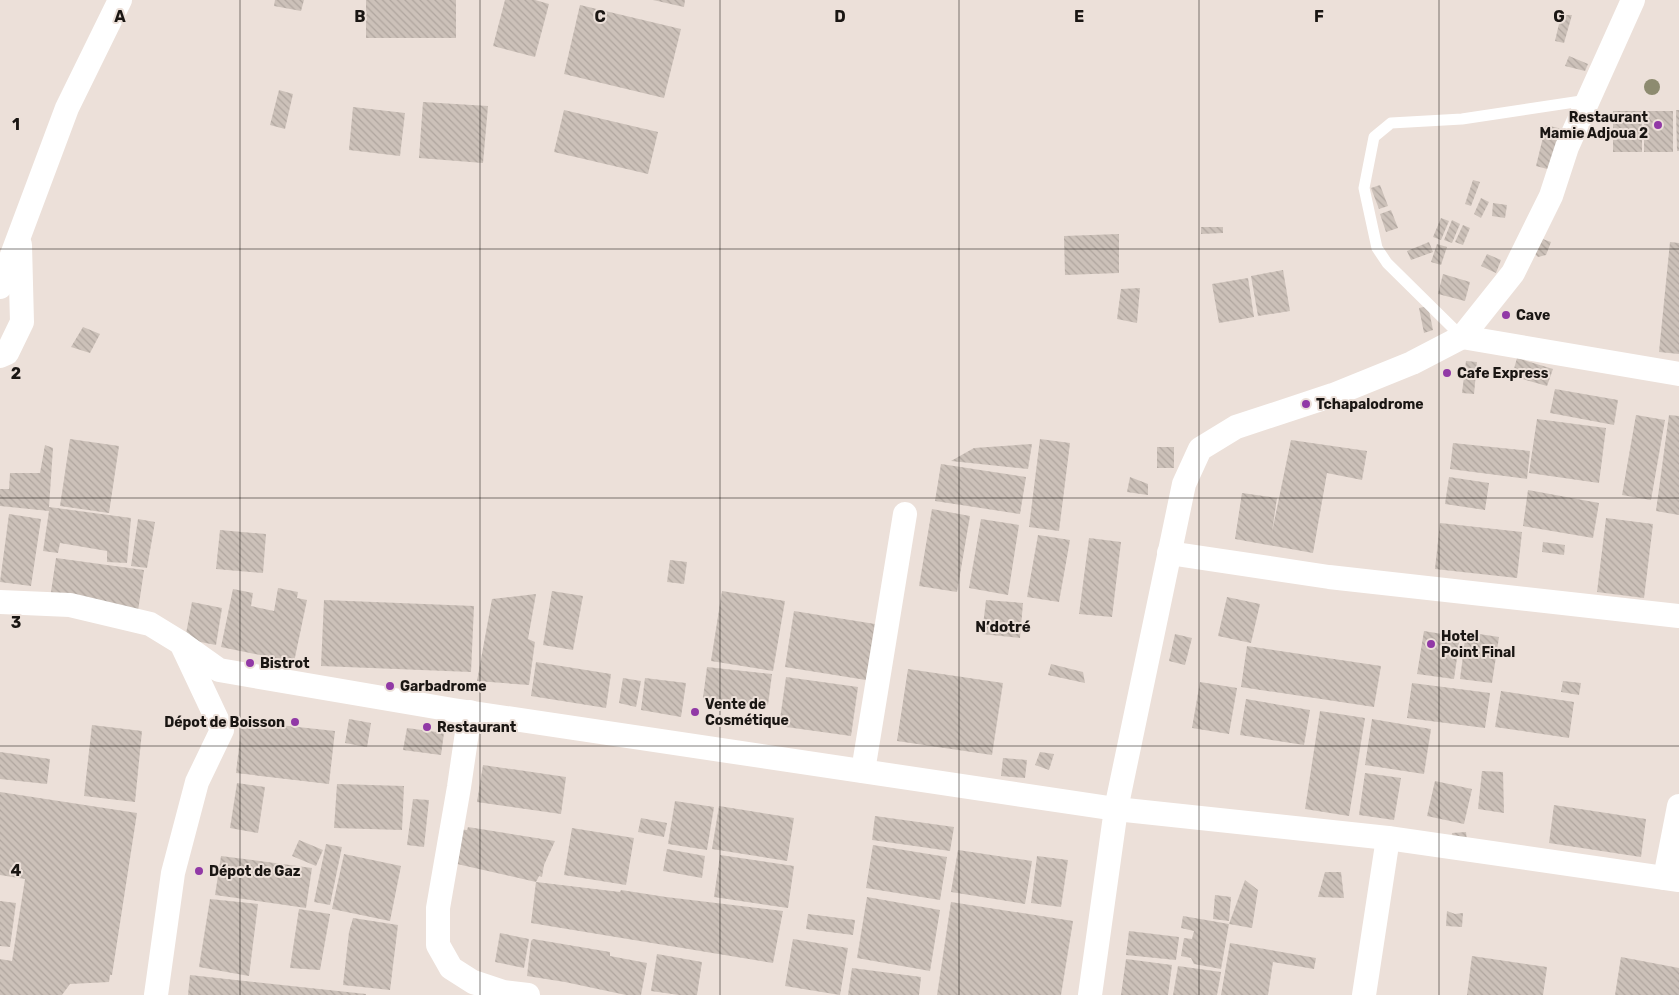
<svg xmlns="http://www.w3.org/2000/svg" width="1679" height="995" font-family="Rubik,sans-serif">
<defs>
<pattern id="building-back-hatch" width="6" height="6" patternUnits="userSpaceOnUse" patternTransform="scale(1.25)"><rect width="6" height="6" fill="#ccc1b9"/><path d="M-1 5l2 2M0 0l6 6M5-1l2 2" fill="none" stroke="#afa59e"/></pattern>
</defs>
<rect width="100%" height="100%" fill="#ece0d9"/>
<!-- building -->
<g fill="url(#building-back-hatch)">
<polygon points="275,0 304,0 301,11 274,6"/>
<rect x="366" y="0" width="90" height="38"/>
<polygon points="505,0 535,0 549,4 535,57 493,46"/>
<polygon points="653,0 685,0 684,7"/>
<polygon points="580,5 681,29 664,98 564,74"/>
<polygon points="1561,15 1572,15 1564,43 1555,41"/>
<polygon points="1569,56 1588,64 1585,71 1565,66"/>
<polygon points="279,90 293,94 285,129 270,125"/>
<polygon points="423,102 488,106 483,163 419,158"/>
<polygon points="353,107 405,113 400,156 349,150"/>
<polygon points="564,110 658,132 648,174 554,152"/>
<polygon points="1676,110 1679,110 1679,151 1677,151"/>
<rect x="1613" y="111" width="29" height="41"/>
<rect x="1644" y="111" width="29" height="41"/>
<polygon points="1546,125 1562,129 1551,170 1536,166"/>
<polygon points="1473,180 1480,182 1471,206 1465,204"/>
<polygon points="1380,185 1388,206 1379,209 1371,188"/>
<polygon points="1481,198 1489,202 1481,218 1474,214"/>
<polygon points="1493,203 1507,205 1505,218 1492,216"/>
<polygon points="1391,210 1398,228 1386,232 1380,214"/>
<polygon points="1441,218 1449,221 1441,240 1433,237"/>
<polygon points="1452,220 1460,224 1452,243 1444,240"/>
<polygon points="1463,225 1470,228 1463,245 1455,242"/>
<polygon points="1201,227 1223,227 1223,233 1201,234"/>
<polygon points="1119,234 1119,273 1065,275 1064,236"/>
<polygon points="1537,237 1551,242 1546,255 1538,257 1532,251"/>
<polygon points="1429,242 1433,252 1411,260 1407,251"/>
<polygon points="1670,242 1679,243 1679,354 1659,352"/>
<polygon points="1437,244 1447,247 1441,265 1431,262"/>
<polygon points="1487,254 1501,260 1496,273 1481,266"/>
<polygon points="1283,270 1290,311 1258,316 1251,276"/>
<polygon points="1443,274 1470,282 1465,301 1438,294"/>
<polygon points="1248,278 1254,317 1219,323 1212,284"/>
<polygon points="1140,288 1137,323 1117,319 1121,289"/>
<polygon points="1428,306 1433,330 1424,333 1419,308"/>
<polygon points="83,327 100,334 90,353 71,347"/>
<polygon points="1517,358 1553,369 1547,386 1512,376"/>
<polygon points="1466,361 1477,362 1474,394 1462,393"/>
<polygon points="1555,389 1618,400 1614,425 1550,413"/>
<polygon points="1636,415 1665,420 1651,500 1622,495"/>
<polygon points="1669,415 1679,416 1679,515 1656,511"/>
<polygon points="1537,419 1606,428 1599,483 1529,473"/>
<polygon points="70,439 119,446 109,513 60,506"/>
<polygon points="1040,439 1070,443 1059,531 1029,527"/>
<polygon points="1291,440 1367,451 1362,480 1327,473 1313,553 1235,539 1242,493 1277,498 1272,532"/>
<polygon points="1453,443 1530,451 1527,479 1450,469"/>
<polygon points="1032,444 1028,469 951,461 974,448"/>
<polygon points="45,445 53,448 49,507 131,518 127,563 107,562 107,551 60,543 58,553 43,551 49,511 0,506 0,489 9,489 10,473 40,473"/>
<rect x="1157" y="447" width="17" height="21"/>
<polygon points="941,464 1026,477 1020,514 935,501"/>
<polygon points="1130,477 1148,484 1148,495 1127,492"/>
<polygon points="1449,477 1489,483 1485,510 1445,504"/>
<polygon points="1528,490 1599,503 1593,538 1523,526"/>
<polygon points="932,509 970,516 957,592 919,586"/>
<polygon points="9,514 41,519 31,586 0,582"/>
<polygon points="1606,518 1653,524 1644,598 1597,592"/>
<polygon points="138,519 155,522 147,568 131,566"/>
<polygon points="981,519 1019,525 1008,595 969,588"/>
<polygon points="1440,523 1522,532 1517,578 1435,569"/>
<polygon points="220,530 266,534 263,573 216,569"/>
<polygon points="1038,535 1070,540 1059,602 1027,597"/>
<polygon points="1089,538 1121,542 1112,617 1079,614"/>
<polygon points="1543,542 1565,545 1564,555 1542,552"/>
<polygon points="56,558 144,570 138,611 50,599"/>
<polygon points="670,560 687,562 684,584 667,582"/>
<polygon points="278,588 298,592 297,598 307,600 294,662 221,647 233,589 253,593 251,606 274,611"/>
<polygon points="552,591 583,596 573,650 543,645"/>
<polygon points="722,591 785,601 773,671 711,661"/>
<polygon points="536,594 528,639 535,642 529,685 477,681 492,599"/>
<polygon points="1227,597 1260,604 1251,643 1218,636"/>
<polygon points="324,600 474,606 471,672 321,666"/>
<polygon points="986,600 1023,603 1020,638 982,634"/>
<polygon points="192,602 222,608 216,645 185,639"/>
<polygon points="794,611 875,624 866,680 785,667"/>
<polygon points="1424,631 1460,637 1454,679 1417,674"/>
<polygon points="1466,632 1499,637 1492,683 1460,679"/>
<polygon points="1175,634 1192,638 1185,665 1169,661"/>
<polygon points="1247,646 1381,666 1374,707 1241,687"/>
<polygon points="536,662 611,674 606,708 531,696"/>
<polygon points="1051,664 1083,672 1085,683 1048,675"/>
<polygon points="707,667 772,674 768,705 703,698"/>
<polygon points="908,669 1003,683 992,755 897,741"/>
<polygon points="786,677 858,687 851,736 779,726"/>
<polygon points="623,678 641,681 636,707 619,703"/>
<polygon points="645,678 686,683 681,717 641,710"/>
<polygon points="1563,681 1581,683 1579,695 1561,692"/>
<polygon points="1200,682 1237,688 1229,734 1192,728"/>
<polygon points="1412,683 1490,693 1485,728 1407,718"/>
<polygon points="1501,691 1574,702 1569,738 1495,727"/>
<polygon points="1246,699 1310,710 1304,745 1240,735"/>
<polygon points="1320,711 1365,718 1349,816 1305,809"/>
<polygon points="349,719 371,723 367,747 345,743"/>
<polygon points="1372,719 1431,729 1424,774 1365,765"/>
<polygon points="242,721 335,731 329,784 236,773"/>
<polygon points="92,725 142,731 135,802 84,796"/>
<polygon points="407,728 444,733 441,755 403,750"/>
<polygon points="0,752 50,759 47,784 0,779"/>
<polygon points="1040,752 1054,754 1049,770 1035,765"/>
<polygon points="1003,758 1027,760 1025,778 1001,776"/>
<polygon points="483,765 566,777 561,814 477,802"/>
<polygon points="1482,771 1503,772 1504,813 1478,809"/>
<polygon points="1365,773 1401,778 1394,820 1359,815"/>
<polygon points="1435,781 1472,789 1464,824 1427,816"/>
<polygon points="237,783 265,787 258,833 230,828"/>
<polygon points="337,784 404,786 402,830 334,828"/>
<polygon points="0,792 137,813 112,975 110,975 109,982 70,984 62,995 0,995 0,959 12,961 25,879 0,875"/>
<polygon points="413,799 429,800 424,847 407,845"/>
<polygon points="675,801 714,807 707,850 668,844"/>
<polygon points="1554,805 1646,819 1641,857 1549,843"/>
<polygon points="719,806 794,818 787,861 712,849"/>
<polygon points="875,816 954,827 950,851 872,840"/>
<polygon points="641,818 667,823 664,837 638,832"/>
<polygon points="468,827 555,841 544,865 542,877 539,876 536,882 457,864 458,829 467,830"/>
<polygon points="572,828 634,838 626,885 564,875"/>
<polygon points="1466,832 1467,841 1453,842 1452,833"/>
<polygon points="299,840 323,850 316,866 292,856"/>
<polygon points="326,844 342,847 330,905 314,902"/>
<polygon points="873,845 947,857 940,900 866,888"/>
<polygon points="667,849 705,856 702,878 663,871"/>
<polygon points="958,850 1032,861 1025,904 951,892"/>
<polygon points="344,854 401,866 390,921 332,909"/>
<polygon points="720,855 794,866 788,908 714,897"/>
<polygon points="221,856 312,868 306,908 215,895"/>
<polygon points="1037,856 1068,860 1061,907 1031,903"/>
<polygon points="1325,872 1341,872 1344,898 1318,897"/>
<polygon points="1245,880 1258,890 1252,928 1229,924"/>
<polygon points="536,882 620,892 621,890 666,897 783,911 773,963 531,923"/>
<polygon points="1215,895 1231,897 1229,921 1213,919"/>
<polygon points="867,897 940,910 930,971 857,958"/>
<polygon points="210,899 258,904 249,976 199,967"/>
<polygon points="0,901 16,903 10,947 0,946"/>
<polygon points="951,902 1073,921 1061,995 937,995"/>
<polygon points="299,909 330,914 320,970 290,968"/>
<polygon points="1447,911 1455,914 1463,913 1462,927 1446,926"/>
<polygon points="808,914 855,920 853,935 806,929"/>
<polygon points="1183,916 1229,924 1221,969 1194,964 1191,958 1181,956 1184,938 1192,939 1194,931 1181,928"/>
<polygon points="353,918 398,925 390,990 343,985 349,932"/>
<polygon points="1129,931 1179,937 1176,960 1126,955"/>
<polygon points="500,933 529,939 524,968 495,962"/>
<polygon points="533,939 610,952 610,956 647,963 641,995 626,995 565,982 527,976 531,941"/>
<polygon points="793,939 848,948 840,995 785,986"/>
<polygon points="1230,943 1316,958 1314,969 1273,962 1268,995 1221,995"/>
<polygon points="657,954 702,962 697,995 679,995 651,991"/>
<polygon points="1472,956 1547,967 1543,995 1467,995"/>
<polygon points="1621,957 1679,968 1679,995 1615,995"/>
<polygon points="1126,959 1172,965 1168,995 1121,995"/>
<polygon points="1178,966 1221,972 1217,995 1173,995"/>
<polygon points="852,968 921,977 919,995 848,995"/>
<polygon points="190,975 366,994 366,995 188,995"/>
</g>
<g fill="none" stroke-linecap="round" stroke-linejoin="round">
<!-- lane -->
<polyline stroke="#fff" stroke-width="11" points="1462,337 1387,263 1377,248 1364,188 1374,137 1391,123 1462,119 1588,100"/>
<!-- street -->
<g stroke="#fff" stroke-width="24">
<polyline points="0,287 67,108 120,0"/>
<polyline points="1462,337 1679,374"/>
<polyline points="0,356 7,353 22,322 20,245"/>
<polyline points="1169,553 1329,577 1679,616"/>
<polyline points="0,602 70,605 150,624 181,643"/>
<polyline points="470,712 459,787 438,908 438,945 451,968 473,982 503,992 528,995"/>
<polyline points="863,771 905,514"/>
<polyline points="1665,878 1679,806"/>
<polyline points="156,995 173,873 197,782 222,730 181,643 219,670 453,710 1116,809 1388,838 1679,880"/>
<polyline points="1090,995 1116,809 1184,484 1200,449 1236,427 1333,395 1412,363 1462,337 1513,273 1551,196 1567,147 1633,0"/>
<polyline points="1364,995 1388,838"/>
</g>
</g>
<!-- trees -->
<circle fill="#8d8b70" cx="1652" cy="87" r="8"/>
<!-- grid -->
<path fill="none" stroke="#1a1613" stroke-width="1" stroke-opacity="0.55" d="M240,0V995M480,0V995M720,0V995M959,0V995M1199,0V995M1439,0V995M0,249H1679M0,498H1679M0,746H1679"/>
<!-- markers -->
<g fill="#9139a6" stroke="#ece0d9" stroke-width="2">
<circle cx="1658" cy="125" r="5"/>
<circle cx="1506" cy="315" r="5"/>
<circle cx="1447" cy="373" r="5"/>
<circle cx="1306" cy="404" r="5"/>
<circle cx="1431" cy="644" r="5"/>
<circle cx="250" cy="663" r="5"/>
<circle cx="390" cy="686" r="5"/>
<circle cx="695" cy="712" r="5"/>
<circle cx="295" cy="722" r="5"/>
<circle cx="427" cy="727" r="5"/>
<circle cx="199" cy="871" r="5"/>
</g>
<g text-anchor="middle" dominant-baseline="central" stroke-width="4" stroke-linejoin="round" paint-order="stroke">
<!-- poi labels -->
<g font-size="14" font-weight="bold" fill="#1a1613" stroke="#ece0d9" text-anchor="start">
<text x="1648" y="117" text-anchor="end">Restaurant<tspan x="1648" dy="16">Mamie Adjoua 2</tspan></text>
<text x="1516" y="315">Cave</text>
<text x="1457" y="373">Cafe Express</text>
<text x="1316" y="404">Tchapalodrome</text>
<text x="1441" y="636">Hotel<tspan x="1441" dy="16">Point Final</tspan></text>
<text x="260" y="663">Bistrot</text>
<text x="400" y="686">Garbadrome</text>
<text x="705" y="704">Vente de<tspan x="705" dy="16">Cosmétique</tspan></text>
<text x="285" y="722" text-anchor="end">Dépot de Boisson</text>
<text x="437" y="727">Restaurant</text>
<text x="209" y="871">Dépot de Gaz</text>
</g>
<!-- neighbourhood labels -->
<g font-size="15" font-weight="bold" fill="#1a1613" stroke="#ece0d9">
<text x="1003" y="627">N’dotré</text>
</g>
</g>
<g font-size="16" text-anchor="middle" font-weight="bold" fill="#1a1613" stroke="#ece0d9" stroke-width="4" stroke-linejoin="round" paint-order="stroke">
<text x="120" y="22">A</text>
<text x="360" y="22">B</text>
<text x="600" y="22">C</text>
<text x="840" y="22">D</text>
<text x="1079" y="22">E</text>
<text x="1319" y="22">F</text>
<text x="1559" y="22">G</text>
<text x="16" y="130">1</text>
<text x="16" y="379">2</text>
<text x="16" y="628">3</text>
<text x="16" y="876">4</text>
</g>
</svg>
